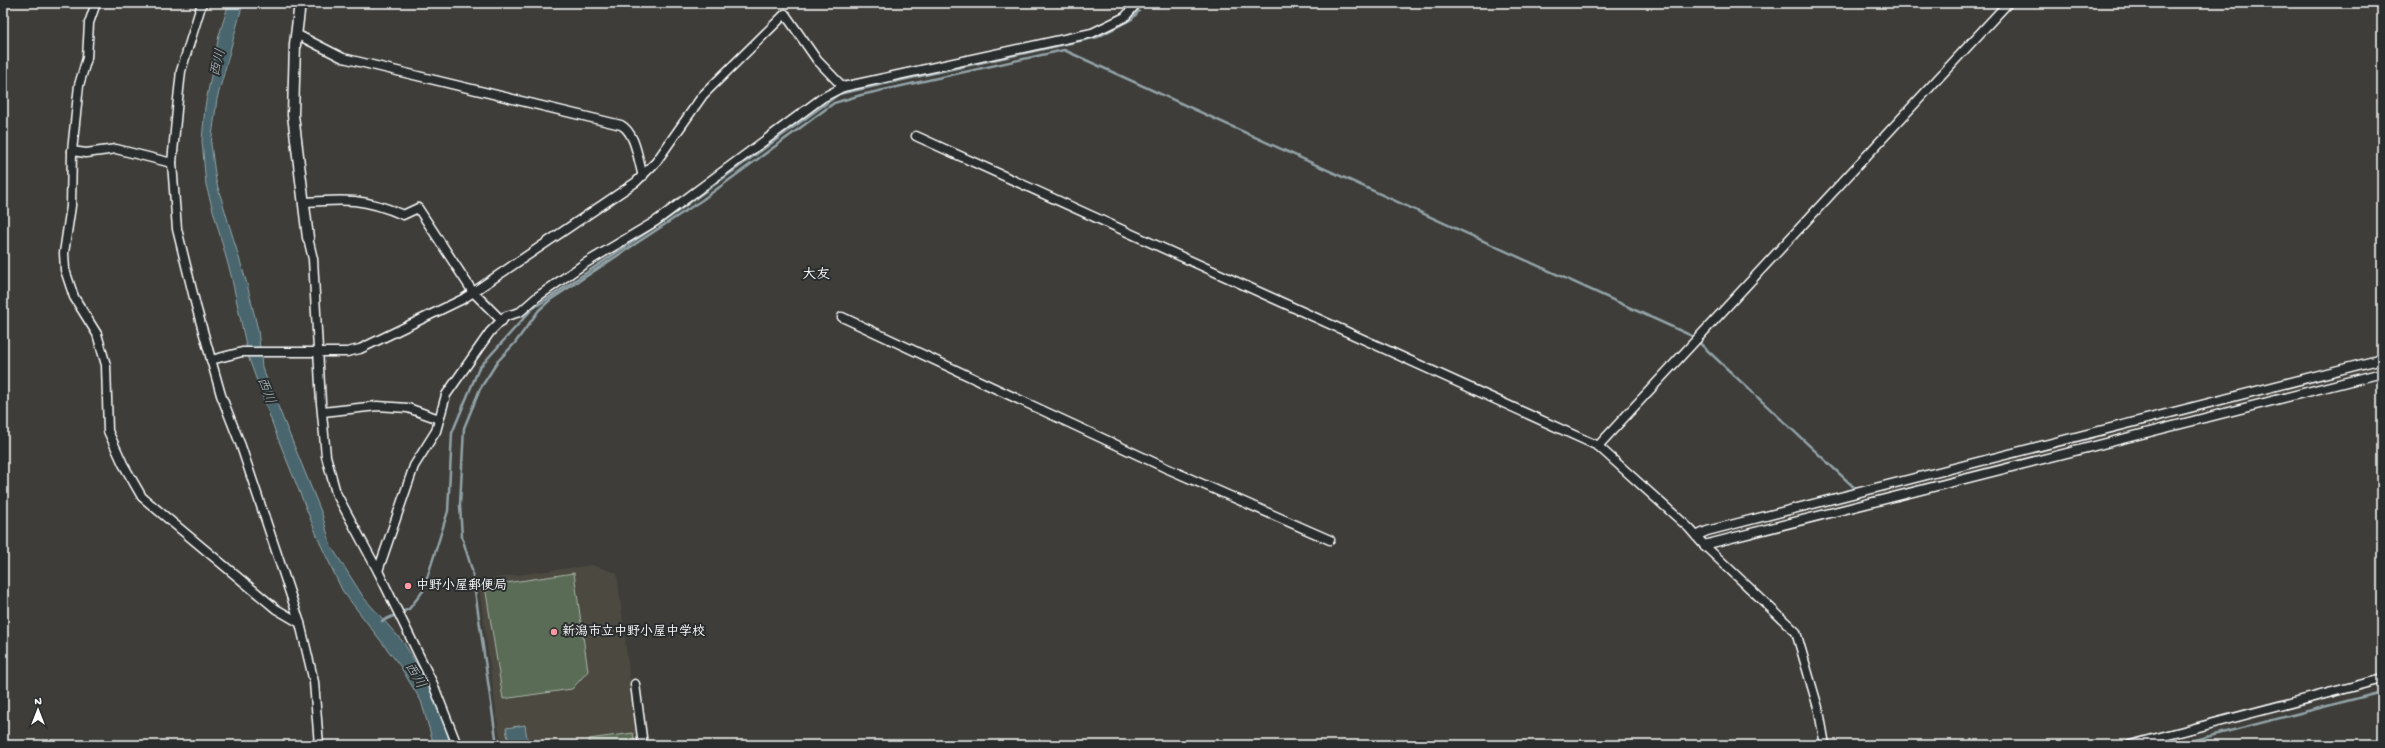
<svg xmlns="http://www.w3.org/2000/svg" width="2385" height="748" font-family="'Gochi Hand','Klee One',sans-serif">
<rect width="100%" height="100%" fill="#3e3d39"/>
<filter id="ink" filterUnits="userSpaceOnUse"><feTurbulence type="fractalNoise" baseFrequency=".025" numOctaves="2"/><feDisplacementMap in="SourceGraphic" scale="8" xChannelSelector="R" yChannelSelector="G"/><feConvolveMatrix kernelMatrix="1 2 1 2 8 2 1 2 1" color-interpolation-filters="sRGB"/></filter>
<g filter="url(#ink)">
<!-- built -->
<polygon fill="#4c4841" points="592,565 617,573 638,745 501,745 478,580"/>
<!-- green -->
<g fill="#5a6c56" stroke="#acb6aa">
<polygon points="574,573 588,671 572,689 503,699 485,586"/>
<polygon points="633,733 635,745 590,745 589,739"/>
</g>
<!-- water -->
<g fill="#4a666e" stroke="#92a3a8">
<polygon points="229,3 243,3 217,99 211,144 216,181 247,284 258,330 262,367 322,514 331,546 364,598 404,643 426,680 445,723 450,745 434,745 421,701 400,666 342,590 320,543 277,436 249,359 231,275 206,185 202,141 205,107 219,35"/>
<polygon points="525,725 528,745 509,745 506,728"/>
</g>
<g fill="none" stroke-linecap="round" stroke-linejoin="round">
<!-- stream -->
<g stroke="#92a3a8" stroke-width="2.5">
<polyline points="382,621 409,609 423,591 448,511 452,433 479,368 532,309 670,217 839,94 1098,37 1132,19 1139,11"/>
<polyline points="497,745 472,570 462,537 460,505 464,428 480,389 498,361 515,343 539,310 550,300 702,200 834,103 861,95 1064,50 1692,336 1858,491"/>
<polyline points="2175,745 2382,692"/>
</g>
<!-- minor casing -->
<g stroke="#fff" stroke-width="11">
<g id="minor">
<polyline points="96,3 89,23 87,58 79,85 72,151 71,206 64,253 65,270 74,297 97,334 106,365 108,431 123,464 142,497 276,609 300,623"/>
<polyline points="202,3 181,71 178,99 172,163 177,229 196,306 221,395 241,446 300,623 314,682 319,745"/>
<path d="M296,34L343,58L621,125C636,133 638,161 643,176"/>
<polyline points="916,136 1598,446 1689,528 1704,545 1796,632 1819,711 1825,745"/>
<polyline points="72,151 86,153 116,149 172,163"/>
<path d="M304,202C345,199 365,198 403,215L418,208L473,292L502,321"/>
<polyline points="308,238 313,259 321,403 326,456 336,493 378,571 433,684 457,745"/>
<polyline points="842,317 1166,468 1330,540"/>
<polyline points="211,360 242,352 347,352 360,349 463,299 636,182 656,162 703,95 785,14 817,60 843,87"/>
<polyline points="323,412 377,406 408,408 439,419"/>
<polyline points="1598,446 2008,3"/>
<polyline points="1696,536 1707,531 2382,359"/>
<polyline points="1704,545 2382,373"/>
<polyline points="378,571 414,466 436,431 446,395 490,332 506,316 520,312 537,297 584,264 656,221 822,98 843,87 1092,33 1125,17 1137,3"/>
<polyline points="635,684 643,745"/>
<polyline points="2130,745 2382,679"/>
</g>
</g>
<!-- tertiary casing -->
<g stroke="#fff" stroke-width="13">
<polyline id="tertiary" points="300,3 295,44 293,115 308,238"/>
</g>
<!-- minor -->
<use href="#minor" stroke="#2a2d2e" stroke-width="8"/>
<!-- tertiary -->
<use href="#tertiary" stroke="#2a2d2e" stroke-width="10"/>
</g>
</g>
<!-- markers -->
<g fill="#ff9aa2" stroke="#2a2d2e" stroke-width="1.5">
<circle cx="408" cy="586" r="4"/>
<circle cx="554" cy="632" r="4"/>
</g>
<g text-anchor="middle" dominant-baseline="central" stroke-width="4" stroke-linejoin="round" paint-order="stroke">
<!-- poi labels -->
<g font-size="13" font-weight="bold" fill="#fff" stroke="#2a2d2e" text-anchor="start">
<text x="416" y="586">中野小屋郵便局</text>
<text x="562" y="632">新潟市立中野小屋中学校</text>
</g>
<!-- water labels -->
<g font-size="14" font-style="italic" fill="#aebabe" stroke="#2a2d2e">
<text transform="translate(219 63) rotate(-77)">西川</text>
<text transform="translate(265 391) rotate(70)">西川</text>
<text transform="translate(414 676) rotate(60)">西川</text>
</g>
<!-- neighbourhood labels -->
<g font-size="14" font-weight="bold" fill="#fff" stroke="#2a2d2e">
<text x="816" y="275">大友</text>
</g>
</g>
<!-- margin -->
<rect width="2385" height="748" fill="none" stroke="#2a2d2e" stroke-width="16"/>
<rect x="8" y="8" width="2369" height="732" fill="none" stroke="#fff" stroke-width="1.5" filter="url(#ink)"/>
<!-- north arrow -->
<g transform="translate(38 710)" stroke="#2a2d2e" stroke-width="3" paint-order="stroke">
<path d="M0-3L7 15L0 10L-7 15Z" fill="#ffffff"/>
<text y="-6" font-size="11" font-weight="bold" text-anchor="middle" fill="#ffffff">N</text>
</g>
</svg>
